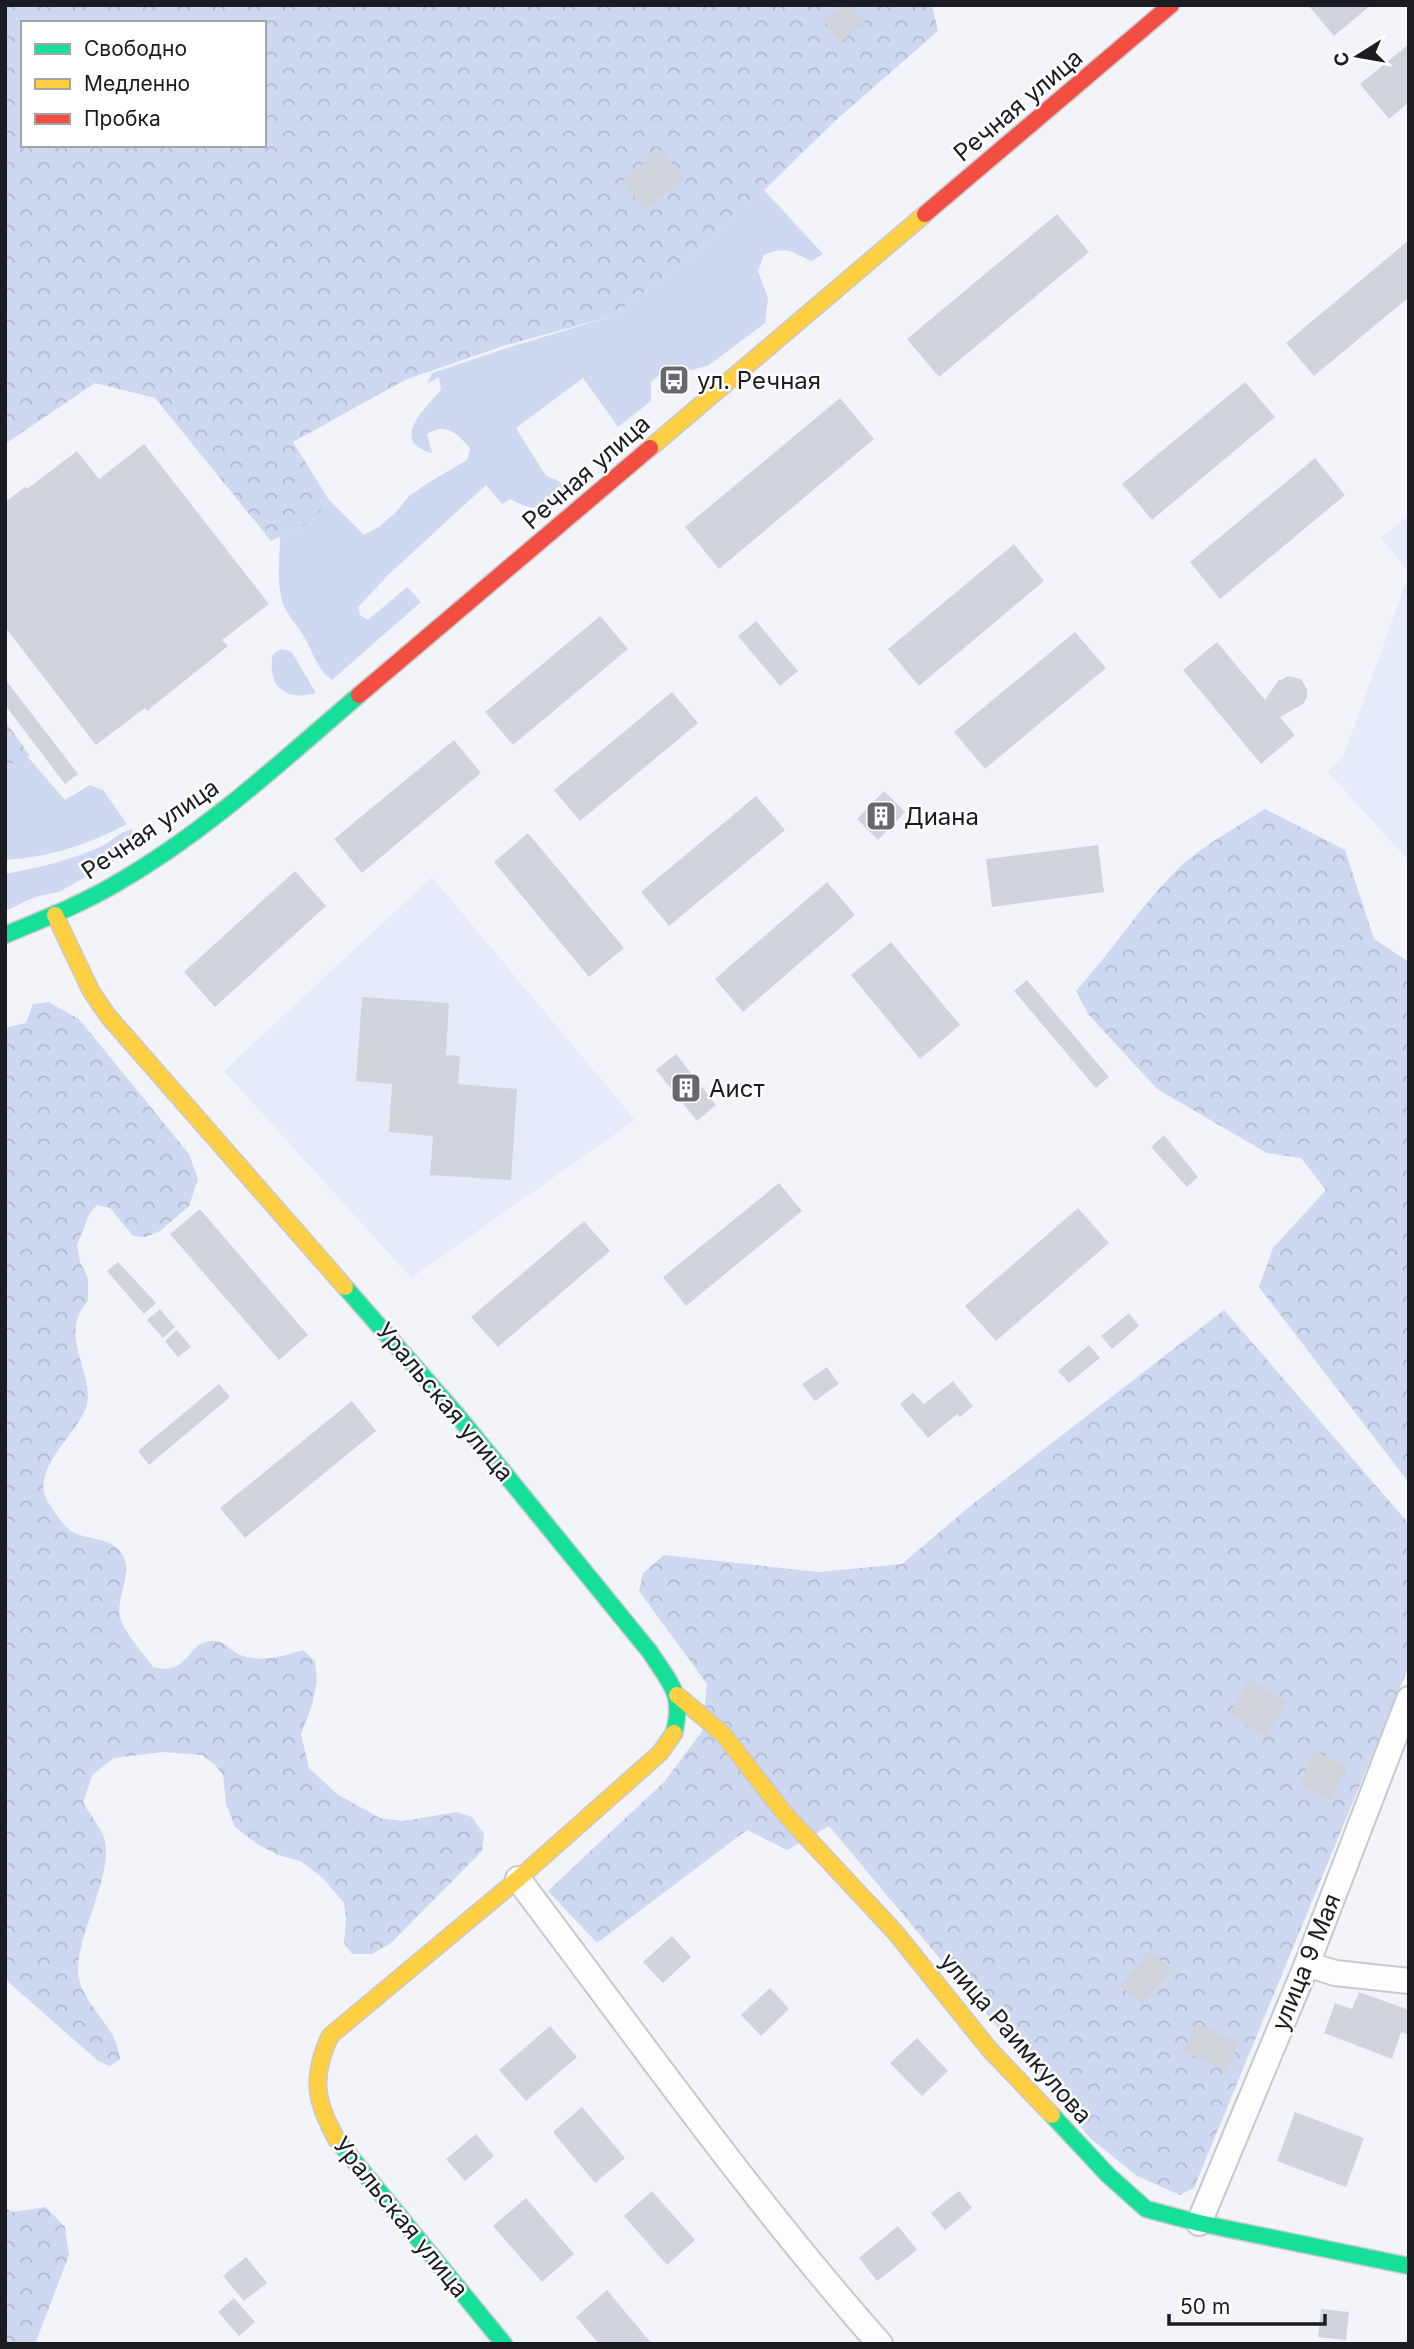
<svg xmlns="http://www.w3.org/2000/svg" width="1414" height="2349" font-family="Inter,sans-serif">
<defs>
<pattern id="forest-crowns" width="20" height="18" patternUnits="userSpaceOnUse" patternTransform="scale(1.75)"><rect width="20" height="18" fill="#ced8f1"/><path d="M2 6a3 3 0 1 1 6 0M12 15a3 3 0 1 1 6 0" fill="none" stroke="#b0b9ce"/></pattern>
</defs>
<rect width="100%" height="100%" fill="#f2f4fa"/>
<!-- built -->
<g fill="#e6ebf9">
<polygon points="1409,515 1409,572 1381,538"/>
<polygon points="1409,574 1409,861 1327,771 1343,757"/>
<polygon points="432,877 635,1120 411,1278 224,1071"/>
</g>
<!-- grass -->
<g fill="#ced8f1">
<path d="M764,190L823,254L811,261C790,251 786,246 764,255L758,271L768,298L765,323L709,365L692,370L676,368L665,370L651,382V401L618,427L583,378L516,428L546,476L557,480L565,488C551,512 533,512 510,499L502,504L486,485L388,575L358,607L360,615L368,620L407,587L421,602L332,680C317,669 314,655 306,640C300,628 290,619 285,608C275,587 280,559 280,537L312,522L329,500L364,535L379,527L396,512L409,496L428,483L467,460L470,448C457,433 446,422 427,434L432,453C389,442 424,409 441,390L439,377L427,384L432,373L513,346L613,316L717,236Z"/>
<path d="M281,649L291,651L316,693C286,702 266,686 273,654Z"/>
<path d="M27,756L65,800L90,785L103,790L127,824C88,845 50,857 5,860V766Z"/>
<path d="M132,829L133,844L112,862L59,892L35,897L5,911V874C37,868 68,861 98,848C111,843 118,832 132,829Z"/>
</g>
<!-- forest -->
<g fill="url(#forest-crowns)" fill-rule="evenodd">
<path d="M5,5H932L938,31L836,120L717,236L613,316L503,346L405,380L293,442L329,500L312,522L271,541L155,398L95,383L5,444ZM23,23H264V145H23Z"/>
<polygon points="5,721 30,756 5,766"/>
<path d="M1265,809L1345,850L1374,939L1409,962V1483L1259,1287L1273,1248L1326,1190L1301,1158L1267,1153L1157,1089L1089,1015L1076,991C1113,950 1143,902 1184,863C1206,844 1240,825 1265,809Z"/>
<path d="M48,1002L79,1019L189,1154L198,1179L189,1206L160,1231L146,1237L133,1236L110,1208L97,1205L90,1213L77,1245L80,1262L88,1278V1301C56,1334 97,1377 86,1408C77,1432 38,1464 44,1492C46,1502 63,1525 71,1531C85,1540 109,1537 120,1551C136,1571 115,1597 120,1618C124,1632 144,1654 153,1667C191,1677 186,1639 214,1641C226,1641 232,1653 243,1656C261,1662 286,1656 303,1650L315,1661L317,1681L312,1705L301,1734L309,1768L337,1794L380,1818L403,1821L457,1812L472,1817L484,1834L482,1851L391,1943L372,1954H352L344,1943L346,1917L344,1903L322,1877L300,1861L278,1855L257,1844L235,1827L226,1804L223,1775L215,1765L202,1755L163,1752L114,1758L93,1774L83,1802C89,1813 98,1824 103,1835C117,1870 77,1931 78,1972C78,1994 105,2019 114,2038C117,2044 119,2052 120,2059L110,2066L98,2061L5,1979V1028L26,1023L33,1004Z"/>
<polygon points="1224,1310 1409,1524 1409,1666 1194,2188 1180,2195 1137,2176 1090,2138 829,1826 787,1850 747,1830 597,1943 548,1891 665,1781 702,1731 707,1684 639,1591 643,1573 664,1555 818,1572 902,1564 969,1507"/>
<polygon points="46,2207 65,2227 69,2255 35,2344 5,2344 5,2208 12,2212"/>
</g>
<!-- building -->
<g fill="#d1d4da">
<polygon points="842,5 851,5 865,22 841,42 824,21"/>
<polygon points="1308,5 1371,5 1334,36"/>
<polygon points="1409,44 1409,102 1389,119 1360,84"/>
<polygon points="661,150 684,179 645,210 622,181"/>
<polygon points="1057,214 1089,252 939,377 907,339"/>
<polygon points="1409,240 1409,297 1314,376 1286,343"/>
<polygon points="1245,382 1275,417 1152,520 1122,484"/>
<polygon points="840,398 874,439 719,569 685,527"/>
<polygon points="144,444 269,604 222,640 228,646 147,711 145,708 96,745 5,627 5,502 25,487 27,489 77,451 99,479"/>
<polygon points="1315,458 1345,495 1220,599 1190,562"/>
<polygon points="1014,544 1044,581 919,686 888,649"/>
<polygon points="600,616 628,649 513,745 485,712"/>
<polygon points="756,621 798,671 780,686 738,636"/>
<polygon points="1075,632 1106,668 985,769 954,732"/>
<polygon points="1217,642 1265,700 1278,681 1289,676 1301,679 1307,689 1307,697 1303,704 1280,717 1295,735 1261,764 1183,670"/>
<polygon points="5,679 78,774 65,784 5,705"/>
<polygon points="672,692 698,723 580,821 554,790"/>
<polygon points="454,740 481,773 362,873 334,839"/>
<polygon points="884,791 905,812 878,840 857,819"/>
<polygon points="756,796 785,830 669,926 641,892"/>
<polygon points="528,833 624,948 589,977 494,862"/>
<polygon points="1098,845 1104,892 992,907 986,859"/>
<polygon points="295,871 326,906 215,1007 184,972"/>
<polygon points="827,882 855,915 743,1012 715,979"/>
<polygon points="891,942 960,1025 920,1059 851,975"/>
<polygon points="1027,980 1109,1077 1096,1088 1014,991"/>
<polygon points="362,997 449,1003 446,1055 460,1056 458,1084 517,1089 511,1180 430,1175 433,1136 389,1132 392,1084 356,1081"/>
<polygon points="676,1054 716,1105 697,1121 656,1070"/>
<polygon points="1164,1135 1198,1177 1187,1187 1151,1147"/>
<polygon points="779,1183 802,1211 686,1306 663,1277"/>
<polygon points="1078,1208 1109,1243 996,1341 965,1306"/>
<polygon points="200,1209 308,1335 279,1360 170,1234"/>
<polygon points="584,1221 610,1251 498,1347 471,1317"/>
<polygon points="118,1262 156,1303 144,1314 107,1271"/>
<polygon points="160,1309 175,1327 163,1338 147,1320"/>
<polygon points="1129,1313 1139,1326 1112,1349 1101,1336"/>
<polygon points="177,1330 191,1347 178,1357 165,1341"/>
<polygon points="1089,1345 1100,1358 1069,1383 1058,1371"/>
<polygon points="827,1367 839,1384 815,1401 802,1384"/>
<polygon points="953,1381 973,1406 960,1417 957,1414 928,1438 900,1404 913,1393 924,1404"/>
<polygon points="219,1384 230,1397 149,1465 138,1451"/>
<polygon points="352,1401 376,1431 245,1538 220,1508"/>
<polygon points="1249,1679 1287,1702 1266,1737 1229,1714"/>
<polygon points="1315,1751 1347,1766 1330,1800 1299,1785"/>
<polygon points="672,1936 691,1957 663,1983 643,1962"/>
<polygon points="1150,1951 1172,1969 1142,2004 1120,1986"/>
<polygon points="770,1988 789,2009 761,2036 741,2015"/>
<polygon points="1359,1992 1409,2010 1409,2035 1401,2032 1392,2059 1324,2033 1335,2003 1352,2009"/>
<polygon points="1196,2023 1239,2042 1226,2071 1183,2051"/>
<polygon points="550,2026 577,2057 526,2101 499,2070"/>
<polygon points="917,2038 948,2071 922,2096 890,2063"/>
<polygon points="582,2107 625,2158 595,2183 553,2132"/>
<polygon points="1295,2112 1364,2138 1346,2187 1277,2161"/>
<polygon points="476,2134 494,2156 465,2181 446,2159"/>
<polygon points="652,2191 695,2240 667,2265 624,2216"/>
<polygon points="959,2191 972,2208 945,2230 931,2213"/>
<polygon points="526,2198 574,2254 542,2282 493,2226"/>
<polygon points="898,2226 917,2250 877,2281 859,2258"/>
<polygon points="246,2257 267,2283 244,2301 223,2276"/>
<polygon points="607,2290 652,2344 599,2344 576,2317"/>
<polygon points="234,2298 255,2322 239,2336 218,2312"/>
<polygon points="1321,2309 1349,2312 1346,2340 1318,2337"/>
</g>
<g fill="none" stroke-linecap="round" stroke-linejoin="round">
<!-- street casing -->
<g stroke="#c7c9cf" stroke-width="28">
<g id="street">
<path d="M518,1879C636,2035 750,2197 880,2344"/>
<polyline points="1307,1964 1335,1973 1409,1981"/>
<polyline points="1199,2223 1307,1964 1409,1699"/>
</g>
</g>
<!-- fast casing -->
<g stroke="#c7c9cf" stroke-width="19">
<g id="fast">
<path d="M5,935C43,919 82,904 117,883C206,832 282,761 359,695"/>
<path d="M345,1287L457,1415L650,1652C671,1685 684,1693 674,1733"/>
<polyline points="1052,2115 1108,2175 1146,2209 1199,2223 1409,2266"/>
<polyline points="337,2140 504,2344"/>
</g>
</g>
<!-- slow casing -->
<g stroke="#c7c9cf" stroke-width="19">
<g id="slow">
<polyline points="650,448 925,214"/>
<polyline points="55,915 91,991 108,1016 345,1287"/>
<polyline points="677,1695 723,1734 784,1813 895,1932 990,2050 1052,2115"/>
<path d="M337,2140C315,2101 311,2078 330,2036L518,1879L660,1753L674,1733"/>
</g>
</g>
<!-- jam casing -->
<g stroke="#c7c9cf" stroke-width="19">
<g id="jam">
<polyline points="925,214 1171,5"/>
<polyline points="359,695 650,448"/>
</g>
</g>
<!-- street -->
<use href="#street" stroke="#fdfdfe" stroke-width="24"/>
<!-- fast -->
<use href="#fast" stroke="#16e098" stroke-width="16"/>
<!-- slow -->
<use href="#slow" stroke="#ffcf43" stroke-width="16"/>
<!-- jam -->
<use href="#jam" stroke="#f24e42" stroke-width="16"/>
</g>
<!-- icons -->
<defs>
<g id="bus-square" transform="scale(1.575)"><rect x="-9" y="-9" width="18" height="18" rx="4" fill="#66686e" stroke="#fff"/><path d="M-5-6H5V4H4V6H2V4H-2V6H-4V4H-5ZM-3.5-4V0h7V-4ZM-3.5 1.2v1.5H-2V1.2ZM2 1.2v1.5H3.5V1.2Z" fill="#fff"/></g>
<g id="building-square" transform="scale(1.575)"><rect x="-9" y="-9" width="18" height="18" rx="4" fill="#66686e" stroke="#fff"/><path d="M-4-6H4V6H1V3H-1V6H-4ZM-2.5-4.3h1.7v1.8h-1.7ZM.8-4.3h1.7v1.8H.8ZM-2.5-1h1.7V.8h-1.7ZM.8-1h1.7V.8H.8Z" fill="#fff"/></g>
</defs>
<g fill-rule="evenodd">
<use href="#bus-square" x="674" y="380"/>
<use href="#building-square" x="881" y="816"/>
<use href="#building-square" x="686" y="1088"/>
</g>
<g text-anchor="middle" dominant-baseline="central" stroke-width="5" stroke-linejoin="round" paint-order="stroke">
<!-- street labels -->
<g font-size="24" fill="#1a1c22" stroke="#fff">
<text transform="translate(1018 105) rotate(-40)">Речная улица</text>
<text transform="translate(586 472) rotate(-41)">Речная улица</text>
<text transform="translate(150 829) rotate(-34)">Речная улица</text>
<text transform="translate(445 1402) rotate(50)">Уральская улица</text>
<text transform="translate(1306 1962) rotate(-68)">улица 9 Мая</text>
<text transform="translate(1016 2038) rotate(49)">улица Раимкулова</text>
<text transform="translate(401 2217) rotate(51)">Уральская улица</text>
</g>
<!-- poi labels -->
<g font-size="24" fill="#1a1c22" stroke="#fff" text-anchor="start">
<text x="697" y="380">ул. Речная</text>
<text x="904" y="816">Диана</text>
<text x="709" y="1088">Аист</text>
</g>
</g>
<!-- border -->
<rect width="1414" height="2349" fill="none" stroke="#1a1c22" stroke-width="14"/>
<!-- legend -->
<rect x="21" y="21" width="245" height="126" fill="#ffffff" stroke="#a3a4a7" stroke-width="2"/>
<rect x="35" y="44" width="35" height="10" fill="#16e098" stroke="#a3a4a7" stroke-width="2"/>
<text x="84" y="56" font-size="21" fill="#1a1c22">Свободно</text>
<rect x="35" y="79" width="35" height="10" fill="#ffcf43" stroke="#a3a4a7" stroke-width="2"/>
<text x="84" y="91" font-size="21" fill="#1a1c22">Медленно</text>
<rect x="35" y="114" width="35" height="10" fill="#f24e42" stroke="#a3a4a7" stroke-width="2"/>
<text x="84" y="126" font-size="21" fill="#1a1c22">Пробка</text>
<!-- north arrow -->
<g transform="translate(1358 56) rotate(259)" stroke="#ffffff" stroke-width="5" paint-order="stroke">
<path d="M0-5L12 26L0 18L-12 26Z" fill="#1a1c22"/>
<text y="-10" font-size="19" font-weight="bold" text-anchor="middle" fill="#1a1c22">С</text>
</g>
<!-- scale -->
<path d="M1169 2314v10h156v-10" fill="none" stroke="#1a1c22" stroke-width="3.5"/>
<text x="1180" y="2314" font-size="21" fill="#1a1c22" stroke="#ffffff" stroke-width="5" paint-order="stroke">50 m</text>
</svg>
